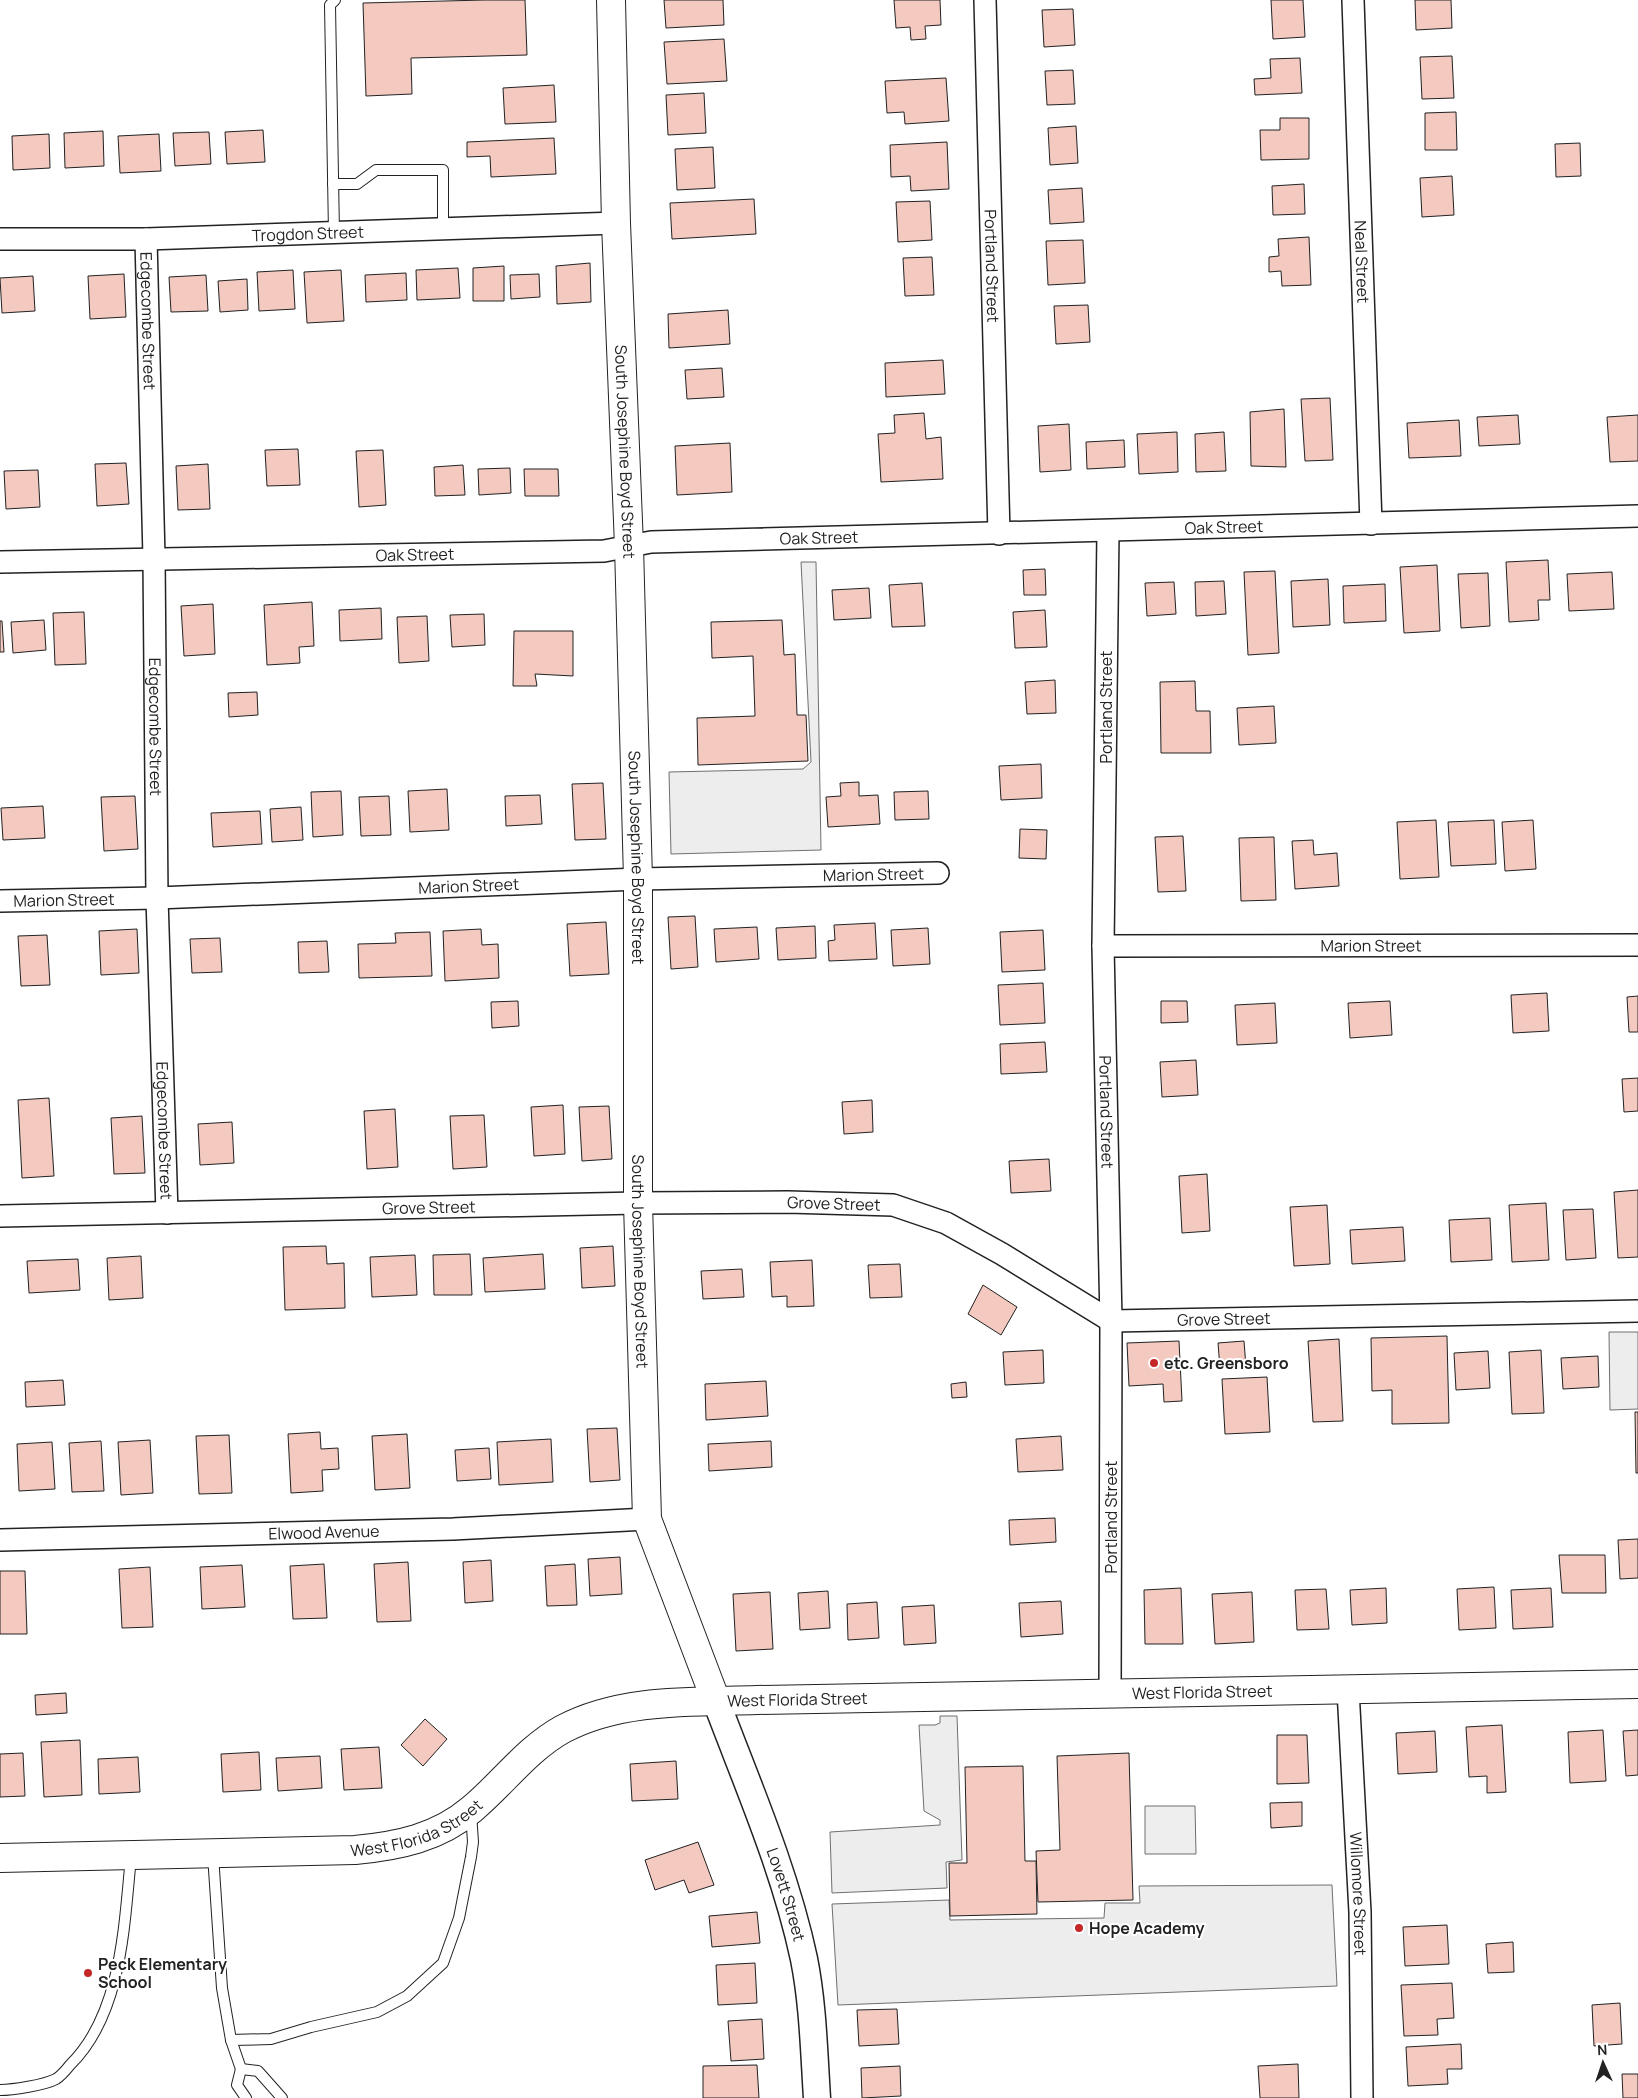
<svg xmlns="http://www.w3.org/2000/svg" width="1638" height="2098" font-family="Manrope,sans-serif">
<rect width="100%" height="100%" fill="#fff"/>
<!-- green -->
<polygon fill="#eee" stroke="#6f6f6f" points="1145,1806 1195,1806 1196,1854 1145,1854"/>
<!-- parking -->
<g fill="#ededed" stroke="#6f6f6f">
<polygon points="801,562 816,562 821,850 671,854 669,772 803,769 811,762"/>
<polygon points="1609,1332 1638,1332 1638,1409 1610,1410"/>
<polygon points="940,1716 957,1716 962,1860 946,1862 947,1888 832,1893 830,1832 940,1825 940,1820 924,1811 919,1725 935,1725 940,1723"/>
<polygon points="1332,1885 1337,1986 838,2005 832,1904 949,1900 950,1920 1104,1918 1105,1903 1140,1903 1139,1886"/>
</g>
<!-- building -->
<g fill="#f3c9c0" stroke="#222">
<polygon points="485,0 525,0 527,55 411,58 412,94 366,96 363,3"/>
<polygon points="664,0 723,0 724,25 666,28"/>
<polygon points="894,0 940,0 941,25 925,26 926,39 911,40 910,27 896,28"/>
<polygon points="1271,0 1303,0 1305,37 1273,39"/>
<polygon points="1415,0 1451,0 1452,28 1416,30"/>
<polygon points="1073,9 1075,45 1044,47 1042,10"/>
<polygon points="724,39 727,81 667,84 664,42"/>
<polygon points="1452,56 1454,98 1422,99 1420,57"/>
<polygon points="1300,58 1302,93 1255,95 1254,79 1271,78 1270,59"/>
<polygon points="1073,70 1075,104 1047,105 1045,71"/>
<polygon points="946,78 949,121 905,124 904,112 887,113 885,81"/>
<polygon points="554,85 556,122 505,124 503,88"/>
<polygon points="704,93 706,133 668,135 666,95"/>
<polygon points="1456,112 1457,150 1425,150 1425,113"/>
<polygon points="1280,118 1309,118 1309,159 1261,160 1260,130 1280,130"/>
<polygon points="1076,126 1078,163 1050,165 1048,128"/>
<polygon points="263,130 265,162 227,164 225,132"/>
<polygon points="103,131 104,166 65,168 64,133"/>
<polygon points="209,132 211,164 175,166 173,133"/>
<polygon points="49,134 50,168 13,170 12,136"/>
<polygon points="159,134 161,171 120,173 118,136"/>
<polygon points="554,138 556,174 491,177 490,156 467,157 467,142"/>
<polygon points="947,142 949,189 911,191 910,176 891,177 890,145"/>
<polygon points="1580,143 1581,176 1556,177 1555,144"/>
<polygon points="713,147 715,188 677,190 675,149"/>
<polygon points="1452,176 1454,215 1422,217 1420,178"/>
<polygon points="1304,184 1305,214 1273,215 1272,186"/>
<polygon points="1082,188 1084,222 1050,224 1048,190"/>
<polygon points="754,199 756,234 672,239 670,203"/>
<polygon points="930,201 932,240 898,242 896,202"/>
<polygon points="1309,237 1311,285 1282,286 1281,271 1269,272 1269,257 1279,256 1278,239"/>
<polygon points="1083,240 1085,283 1048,285 1046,241"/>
<polygon points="932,257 934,295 905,296 903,258"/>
<polygon points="590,263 591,302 557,304 556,266"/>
<polygon points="504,266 504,301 473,301 473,268"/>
<polygon points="458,268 460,298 417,300 416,270"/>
<polygon points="293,270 295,309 259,311 257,272"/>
<polygon points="341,270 344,321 307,323 304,272"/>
<polygon points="406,273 407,300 366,302 365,275"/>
<polygon points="124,274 126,317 90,319 88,276"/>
<polygon points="539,274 540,297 511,299 510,275"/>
<polygon points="206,275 208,311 171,312 169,277"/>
<polygon points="33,276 35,311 2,313 0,278"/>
<polygon points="247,279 248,310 220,312 218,281"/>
<polygon points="1088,305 1090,342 1056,344 1054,306"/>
<polygon points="728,310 730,344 669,348 668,314"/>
<polygon points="943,360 945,394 886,397 885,363"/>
<polygon points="722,368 724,397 687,399 685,370"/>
<polygon points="1330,398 1333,460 1305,461 1301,399"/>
<polygon points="1284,409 1286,467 1251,466 1250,412"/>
<polygon points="924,413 926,439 941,437 943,479 881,482 878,434 895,433 894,415"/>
<polygon points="1518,415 1520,444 1479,446 1477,417"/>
<polygon points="1638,415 1638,461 1610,462 1607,417"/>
<polygon points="1459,420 1461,456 1409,458 1407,423"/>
<polygon points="1069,424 1071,470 1040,472 1038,426"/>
<polygon points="1177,432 1178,472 1139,474 1137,434"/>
<polygon points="1224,432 1226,471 1196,472 1195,434"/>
<polygon points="1124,440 1125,467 1087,469 1086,442"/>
<polygon points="730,443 732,492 677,495 675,446"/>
<polygon points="298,449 300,485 267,486 265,450"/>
<polygon points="383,450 386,505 359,507 356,451"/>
<polygon points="126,463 129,504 97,506 95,464"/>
<polygon points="208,464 210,509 178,510 176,466"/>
<polygon points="463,465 465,495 435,496 434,467"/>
<polygon points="510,468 511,493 479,495 478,469"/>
<polygon points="524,469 558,469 559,496 525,496"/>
<polygon points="38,470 40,507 6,509 4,471"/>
<polygon points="1548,560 1550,600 1538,600 1539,620 1509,622 1506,562"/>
<polygon points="1437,565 1440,631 1404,633 1400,567"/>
<polygon points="1045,569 1046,595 1024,595 1023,570"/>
<polygon points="1275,571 1279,653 1248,655 1244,572"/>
<polygon points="1612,572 1614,609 1569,611 1567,574"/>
<polygon points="1488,573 1490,626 1461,628 1458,574"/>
<polygon points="1328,579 1330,625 1293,627 1291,581"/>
<polygon points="1224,581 1226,614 1196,616 1195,582"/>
<polygon points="1174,582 1176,614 1147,616 1145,583"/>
<polygon points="922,583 925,626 892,627 889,585"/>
<polygon points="1385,584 1386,621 1344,623 1343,586"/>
<polygon points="869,588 871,618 834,620 832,590"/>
<polygon points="312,602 314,646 299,647 300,663 267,665 264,605"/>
<polygon points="213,604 215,654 184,656 181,606"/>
<polygon points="381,608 382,639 340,641 339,610"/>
<polygon points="1045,610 1047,647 1015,648 1013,612"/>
<polygon points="84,612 86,664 55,665 53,613"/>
<polygon points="484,614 485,645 452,647 450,615"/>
<polygon points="427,616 429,661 399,663 397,617"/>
<polygon points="44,620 46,650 13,653 11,622"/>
<polygon points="782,620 784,655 795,654 797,715 806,715 808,761 698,765 697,718 755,716 753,656 712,658 711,622"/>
<polygon points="0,621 2,621 4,652 0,652"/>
<polygon points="514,631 573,631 573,676 535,674 537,686 513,686"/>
<polygon points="1055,680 1056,713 1027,714 1025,682"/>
<polygon points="1195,681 1196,711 1210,711 1211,753 1161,753 1160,682"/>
<polygon points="257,692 258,715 229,717 228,693"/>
<polygon points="1274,706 1276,743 1239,745 1237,708"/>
<polygon points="1041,764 1042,798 1001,800 999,766"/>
<polygon points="859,782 859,796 878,795 880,824 828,827 826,797 841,796 840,783"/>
<polygon points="603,783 606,839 575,840 572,784"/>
<polygon points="447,789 449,830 410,832 408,791"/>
<polygon points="341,791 343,835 313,837 311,792"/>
<polygon points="928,791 929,819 895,820 894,792"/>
<polygon points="540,795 542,824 506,826 505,796"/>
<polygon points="135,796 138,849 104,851 101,797"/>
<polygon points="389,796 391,835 361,836 359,797"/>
<polygon points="43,806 45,838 3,840 1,808"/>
<polygon points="301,807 303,840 272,842 270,809"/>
<polygon points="260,811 262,844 213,847 211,813"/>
<polygon points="1436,820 1439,877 1400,879 1397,822"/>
<polygon points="1494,820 1496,864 1451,866 1448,822"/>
<polygon points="1533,820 1536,869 1505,871 1502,822"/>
<polygon points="1020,829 1047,830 1046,859 1019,858"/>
<polygon points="1183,836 1186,891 1158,892 1155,837"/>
<polygon points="1274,837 1276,900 1241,901 1239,838"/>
<polygon points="1313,840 1314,855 1337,853 1339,886 1295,889 1292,841"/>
<polygon points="695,916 698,967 671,969 668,917"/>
<polygon points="606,922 609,974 570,976 567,924"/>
<polygon points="875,923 877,959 829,961 828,941 835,940 834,925"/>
<polygon points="815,926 816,958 778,960 776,928"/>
<polygon points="757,927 759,959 716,962 714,929"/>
<polygon points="928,928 930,964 893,966 891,930"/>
<polygon points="137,929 139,973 101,975 99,931"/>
<polygon points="481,929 482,945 498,944 499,978 445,981 443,931"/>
<polygon points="1043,930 1045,970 1002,972 1000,932"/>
<polygon points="430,932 432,976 359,978 358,944 396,943 395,933"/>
<polygon points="47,935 50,985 21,986 18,936"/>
<polygon points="220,938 222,972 192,973 190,939"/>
<polygon points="327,941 329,972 299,973 298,942"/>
<polygon points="1043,983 1045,1023 1000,1025 998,985"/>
<polygon points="1547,993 1549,1031 1513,1033 1511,995"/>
<polygon points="1638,996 1638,1032 1629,1032 1627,997"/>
<polygon points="518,1001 519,1026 492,1028 491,1002"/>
<polygon points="1161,1001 1187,1001 1188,1022 1161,1023"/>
<polygon points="1390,1001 1392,1035 1350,1038 1348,1003"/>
<polygon points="1275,1003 1277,1043 1237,1045 1235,1005"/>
<polygon points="1045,1042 1047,1072 1001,1074 1000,1044"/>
<polygon points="1196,1060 1198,1095 1162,1097 1160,1062"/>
<polygon points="1638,1078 1638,1111 1624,1112 1622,1079"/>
<polygon points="49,1098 54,1176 22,1178 18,1100"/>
<polygon points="872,1100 873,1132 844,1134 842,1102"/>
<polygon points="563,1105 565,1154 534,1156 531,1107"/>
<polygon points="609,1106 612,1159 582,1161 579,1107"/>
<polygon points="395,1109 398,1167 367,1169 364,1111"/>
<polygon points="484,1115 487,1167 453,1169 450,1116"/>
<polygon points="142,1116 145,1173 114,1174 111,1118"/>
<polygon points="232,1122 234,1163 200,1165 198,1124"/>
<polygon points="1049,1159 1051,1191 1011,1193 1009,1161"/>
<polygon points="1207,1174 1210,1231 1182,1233 1179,1176"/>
<polygon points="1638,1190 1638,1257 1618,1258 1614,1192"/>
<polygon points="1546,1203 1549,1260 1512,1262 1509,1205"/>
<polygon points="1327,1205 1330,1264 1294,1266 1290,1207"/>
<polygon points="1593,1209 1596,1258 1566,1260 1563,1210"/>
<polygon points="1490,1218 1492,1260 1451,1262 1449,1220"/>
<polygon points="1403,1227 1405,1261 1352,1264 1350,1230"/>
<polygon points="326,1246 327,1264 344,1263 345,1308 285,1310 283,1247"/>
<polygon points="613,1246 615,1286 582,1288 580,1248"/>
<polygon points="470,1254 472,1295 434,1295 433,1255"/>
<polygon points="543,1254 545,1289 485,1292 483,1258"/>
<polygon points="415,1255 417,1295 372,1297 370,1257"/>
<polygon points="141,1256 143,1298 109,1300 107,1258"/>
<polygon points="78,1259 80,1290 29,1293 27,1261"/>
<polygon points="812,1260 814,1306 787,1307 787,1296 772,1297 770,1262"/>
<polygon points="900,1264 902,1297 870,1298 868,1265"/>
<polygon points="742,1269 744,1297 703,1299 701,1271"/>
<polygon points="983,1285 1017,1307 1001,1335 968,1314"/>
<polygon points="1447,1336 1449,1423 1392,1424 1392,1390 1372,1391 1371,1338"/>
<polygon points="1339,1339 1343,1421 1313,1422 1308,1341"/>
<polygon points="1179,1341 1182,1401 1164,1402 1163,1384 1129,1386 1127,1343"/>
<polygon points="1244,1341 1246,1367 1220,1368 1218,1343"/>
<polygon points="1043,1350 1044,1383 1005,1385 1003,1352"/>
<polygon points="1541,1350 1544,1413 1512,1414 1509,1352"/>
<polygon points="1488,1351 1490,1388 1456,1390 1454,1353"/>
<polygon points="1598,1356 1599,1387 1563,1389 1561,1358"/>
<polygon points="1267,1377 1270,1432 1225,1434 1222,1379"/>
<polygon points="63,1380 65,1405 26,1407 25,1382"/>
<polygon points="766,1381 768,1416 706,1420 705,1384"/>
<polygon points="966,1382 967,1397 952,1398 951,1384"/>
<polygon points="1635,1412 1638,1412 1638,1473 1636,1473"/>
<polygon points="617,1428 620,1480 590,1482 587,1429"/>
<polygon points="320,1432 321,1449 338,1448 339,1469 322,1470 323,1491 291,1493 288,1434"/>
<polygon points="407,1434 410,1488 375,1490 372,1436"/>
<polygon points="229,1435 232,1493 199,1494 196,1436"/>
<polygon points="1061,1436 1063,1470 1018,1472 1016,1439"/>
<polygon points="551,1439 553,1482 499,1485 497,1442"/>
<polygon points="150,1440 153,1493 121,1495 118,1442"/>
<polygon points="101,1441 104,1491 72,1492 69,1443"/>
<polygon points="771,1441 772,1467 709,1471 708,1444"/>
<polygon points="52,1442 55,1489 19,1491 17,1444"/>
<polygon points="489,1448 491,1479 457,1481 455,1450"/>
<polygon points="1055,1518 1056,1542 1010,1545 1009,1520"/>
<polygon points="1638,1539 1638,1578 1620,1579 1618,1540"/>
<polygon points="1559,1555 1605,1555 1606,1593 1562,1593"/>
<polygon points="620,1557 622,1594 590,1596 588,1559"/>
<polygon points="491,1560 493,1601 465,1603 463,1562"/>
<polygon points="408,1562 411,1621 377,1622 374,1564"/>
<polygon points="324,1564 327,1618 293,1619 290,1566"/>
<polygon points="575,1564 577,1605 547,1606 545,1566"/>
<polygon points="242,1565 245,1607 202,1609 200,1567"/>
<polygon points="150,1567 153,1627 122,1628 119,1569"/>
<polygon points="0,1571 25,1571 27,1634 0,1634"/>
<polygon points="1494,1587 1496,1628 1459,1630 1457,1589"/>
<polygon points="1181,1588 1183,1644 1145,1644 1144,1590"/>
<polygon points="1386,1588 1387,1623 1352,1625 1350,1590"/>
<polygon points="1551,1588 1553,1627 1513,1629 1511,1590"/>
<polygon points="1326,1589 1329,1629 1297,1630 1295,1590"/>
<polygon points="828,1591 830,1628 800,1630 798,1593"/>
<polygon points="770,1592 773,1649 736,1651 733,1594"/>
<polygon points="1252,1592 1254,1642 1215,1644 1212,1594"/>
<polygon points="1061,1601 1063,1634 1021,1637 1019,1603"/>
<polygon points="877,1602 879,1638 848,1640 847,1604"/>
<polygon points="934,1605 936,1643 904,1645 902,1607"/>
<polygon points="66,1693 67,1713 36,1715 35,1695"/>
<polygon points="425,1719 447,1739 423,1766 401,1745"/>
<polygon points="1502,1725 1506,1792 1487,1793 1487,1776 1469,1777 1466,1727"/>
<polygon points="1603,1730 1606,1781 1570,1783 1568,1732"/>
<polygon points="1638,1730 1638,1775 1626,1776 1623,1731"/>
<polygon points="1435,1731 1437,1772 1398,1774 1396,1733"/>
<polygon points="1277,1735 1307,1735 1309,1783 1277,1784"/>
<polygon points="80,1740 82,1795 44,1797 41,1742"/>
<polygon points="379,1747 382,1788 344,1790 341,1749"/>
<polygon points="259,1752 261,1790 223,1792 221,1754"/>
<polygon points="23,1753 25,1796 0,1797 0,1754"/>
<polygon points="1129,1753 1133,1900 1038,1902 1036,1851 1060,1850 1057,1756"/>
<polygon points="320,1756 322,1788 278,1791 276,1758"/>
<polygon points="138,1757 140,1792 99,1794 98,1759"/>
<polygon points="676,1761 678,1799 632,1801 630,1764"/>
<polygon points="1023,1766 1025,1861 1036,1861 1037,1914 950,1916 949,1863 967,1863 965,1767"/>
<polygon points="1302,1802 1302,1826 1271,1828 1270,1803"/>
<polygon points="698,1842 714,1885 689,1893 684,1880 655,1890 645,1860"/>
<polygon points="757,1912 760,1943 712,1947 709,1916"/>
<polygon points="1447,1925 1449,1964 1405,1966 1403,1927"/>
<polygon points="1513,1942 1514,1972 1488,1973 1486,1944"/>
<polygon points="755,1963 757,2003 718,2005 716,1965"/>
<polygon points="1452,1983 1454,2018 1437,2019 1438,2035 1404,2036 1401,1985"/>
<polygon points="1620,2003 1622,2044 1594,2046 1592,2005"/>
<polygon points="897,2009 899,2044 859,2046 857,2010"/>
<polygon points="762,2019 764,2059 731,2061 728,2021"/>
<polygon points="1461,2044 1462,2069 1447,2069 1448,2084 1408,2086 1406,2047"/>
<polygon points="1298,2064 1299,2098 1260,2098 1258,2066"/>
<polygon points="757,2065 759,2098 703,2098 703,2066"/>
<polygon points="900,2066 901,2096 862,2098 861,2068"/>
<polygon points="1622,2074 1638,2074 1638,2098 1623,2098"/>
</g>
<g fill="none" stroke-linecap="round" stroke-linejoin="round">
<!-- service casing -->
<g stroke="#222" stroke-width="12">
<g id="service">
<polyline points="333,184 357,184 376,170 443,170 443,229"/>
<polyline points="334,233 330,5 335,0"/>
<polyline points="213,1855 222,1988 231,2040 271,2039 311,2027 377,2012 407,1996 443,1963 459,1918 471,1857 473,1842 471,1813"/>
<polyline points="231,2040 241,2069"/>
<path d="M0,2090C12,2090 45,2085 56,2079C61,2076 66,2070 70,2065C122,2014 124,1926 131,1857"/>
<polyline points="246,2098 237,2085 241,2069 258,2071 282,2098"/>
</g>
</g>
<!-- minor casing -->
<g stroke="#222" stroke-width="24">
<g id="minor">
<path id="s1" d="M985,0L999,534"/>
<path id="s2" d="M1353,0L1371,524"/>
<path id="s3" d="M0,239H146L616,223"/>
<path id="s4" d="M146,239L154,558L157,898L167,1213"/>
<path id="s5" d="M1108,531L1103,946L1111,1321L1110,1693"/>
<path id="s6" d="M0,562L604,551L651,542L1638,516"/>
<path id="s7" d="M0,901L157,898L638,879L938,873"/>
<path id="s8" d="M1103,946L1638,945"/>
<path id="s9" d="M0,1216L638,1203L788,1202L893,1205L946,1223L1002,1254L1111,1321L1638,1311"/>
<path id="s10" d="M0,1540L453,1529L647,1519"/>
<path id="s11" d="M1348,1690L1360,1912L1362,2098"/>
</g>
</g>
<!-- tertiary casing -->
<g stroke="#222" stroke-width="29">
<g id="tertiary">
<path id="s12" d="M716,1701C748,1786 785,1870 804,1959C813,2004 814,2052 817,2098"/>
</g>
</g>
<!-- secondary casing -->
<g stroke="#222" stroke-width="30">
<g id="secondary">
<path id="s13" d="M611,0L616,223L629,546L638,879V1203L647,1519L716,1701"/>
<path id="s14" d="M0,1858L355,1850C398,1846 438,1838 472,1809C503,1783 527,1749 563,1729C621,1698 694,1702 757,1700L1638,1684"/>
</g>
</g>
<!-- service -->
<use href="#service" stroke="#fff" stroke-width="10"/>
<!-- minor -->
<use href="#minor" stroke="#fff" stroke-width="21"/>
<!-- tertiary -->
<use href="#tertiary" stroke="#fff" stroke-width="26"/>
<!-- secondary -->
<use href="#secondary" stroke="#fff" stroke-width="28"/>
</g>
<!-- markers -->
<g fill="#c62828" stroke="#fff" stroke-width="2">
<circle cx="1154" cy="1363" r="5"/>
<circle cx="1079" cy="1928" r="5"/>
<circle cx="88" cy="1973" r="5"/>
</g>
<g text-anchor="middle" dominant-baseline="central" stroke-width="4" stroke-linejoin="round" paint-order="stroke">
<!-- street labels -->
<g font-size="16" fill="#222" stroke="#fff">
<text stroke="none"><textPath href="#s3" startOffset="308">Trogdon Street</textPath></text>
<text stroke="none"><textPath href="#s2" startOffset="262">Neal Street</textPath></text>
<text stroke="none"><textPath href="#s1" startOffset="266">Portland Street</textPath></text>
<text stroke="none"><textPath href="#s4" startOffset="82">Edgecombe Street</textPath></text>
<text stroke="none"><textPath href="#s13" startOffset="452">South Josephine Boyd Street</textPath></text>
<text stroke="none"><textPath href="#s6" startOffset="1225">Oak Street</textPath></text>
<text stroke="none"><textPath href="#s6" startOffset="820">Oak Street</textPath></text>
<text stroke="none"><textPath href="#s6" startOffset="415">Oak Street</textPath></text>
<text transform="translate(1106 707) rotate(-90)">Portland Street</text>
<text stroke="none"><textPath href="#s4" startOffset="488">Edgecombe Street</textPath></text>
<text stroke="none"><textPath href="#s13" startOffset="858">South Josephine Boyd Street</textPath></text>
<text stroke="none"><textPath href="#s7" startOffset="874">Marion Street</textPath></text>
<text stroke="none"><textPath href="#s7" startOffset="469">Marion Street</textPath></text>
<text stroke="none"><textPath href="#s7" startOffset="64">Marion Street</textPath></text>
<text stroke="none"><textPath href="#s8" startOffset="268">Marion Street</textPath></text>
<text stroke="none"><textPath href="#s5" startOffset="581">Portland Street</textPath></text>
<text stroke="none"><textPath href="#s4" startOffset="892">Edgecombe Street</textPath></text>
<text stroke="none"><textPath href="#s9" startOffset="834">Grove Street</textPath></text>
<text stroke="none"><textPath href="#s9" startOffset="429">Grove Street</textPath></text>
<text stroke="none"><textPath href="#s13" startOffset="1262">South Josephine Boyd Street</textPath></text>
<text stroke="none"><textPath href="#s9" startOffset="1254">Grove Street</textPath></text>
<text transform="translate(1111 1517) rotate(-90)">Portland Street</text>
<text stroke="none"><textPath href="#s10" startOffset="324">Elwood Avenue</textPath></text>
<text stroke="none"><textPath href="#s14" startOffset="1246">West Florida Street</textPath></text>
<text stroke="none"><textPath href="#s14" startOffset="841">West Florida Street</textPath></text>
<text stroke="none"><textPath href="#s14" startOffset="421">West Florida Street</textPath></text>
<text stroke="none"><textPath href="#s11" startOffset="204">Willomore Street</textPath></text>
<text stroke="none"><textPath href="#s12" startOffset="206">Lovett Street</textPath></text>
</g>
<!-- poi labels -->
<g font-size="16" font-weight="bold" fill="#222" stroke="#fff" text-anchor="start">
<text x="1164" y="1363">etc. Greensboro</text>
<text x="1089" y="1928">Hope Academy</text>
<text x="98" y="1964">Peck Elementary<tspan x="98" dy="18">School</tspan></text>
</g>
</g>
<!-- north arrow -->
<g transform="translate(1603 2063) rotate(357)" stroke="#ffffff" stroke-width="4" paint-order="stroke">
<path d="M0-4L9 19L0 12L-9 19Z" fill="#222222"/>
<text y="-8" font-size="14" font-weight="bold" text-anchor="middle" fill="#222222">N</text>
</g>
</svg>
